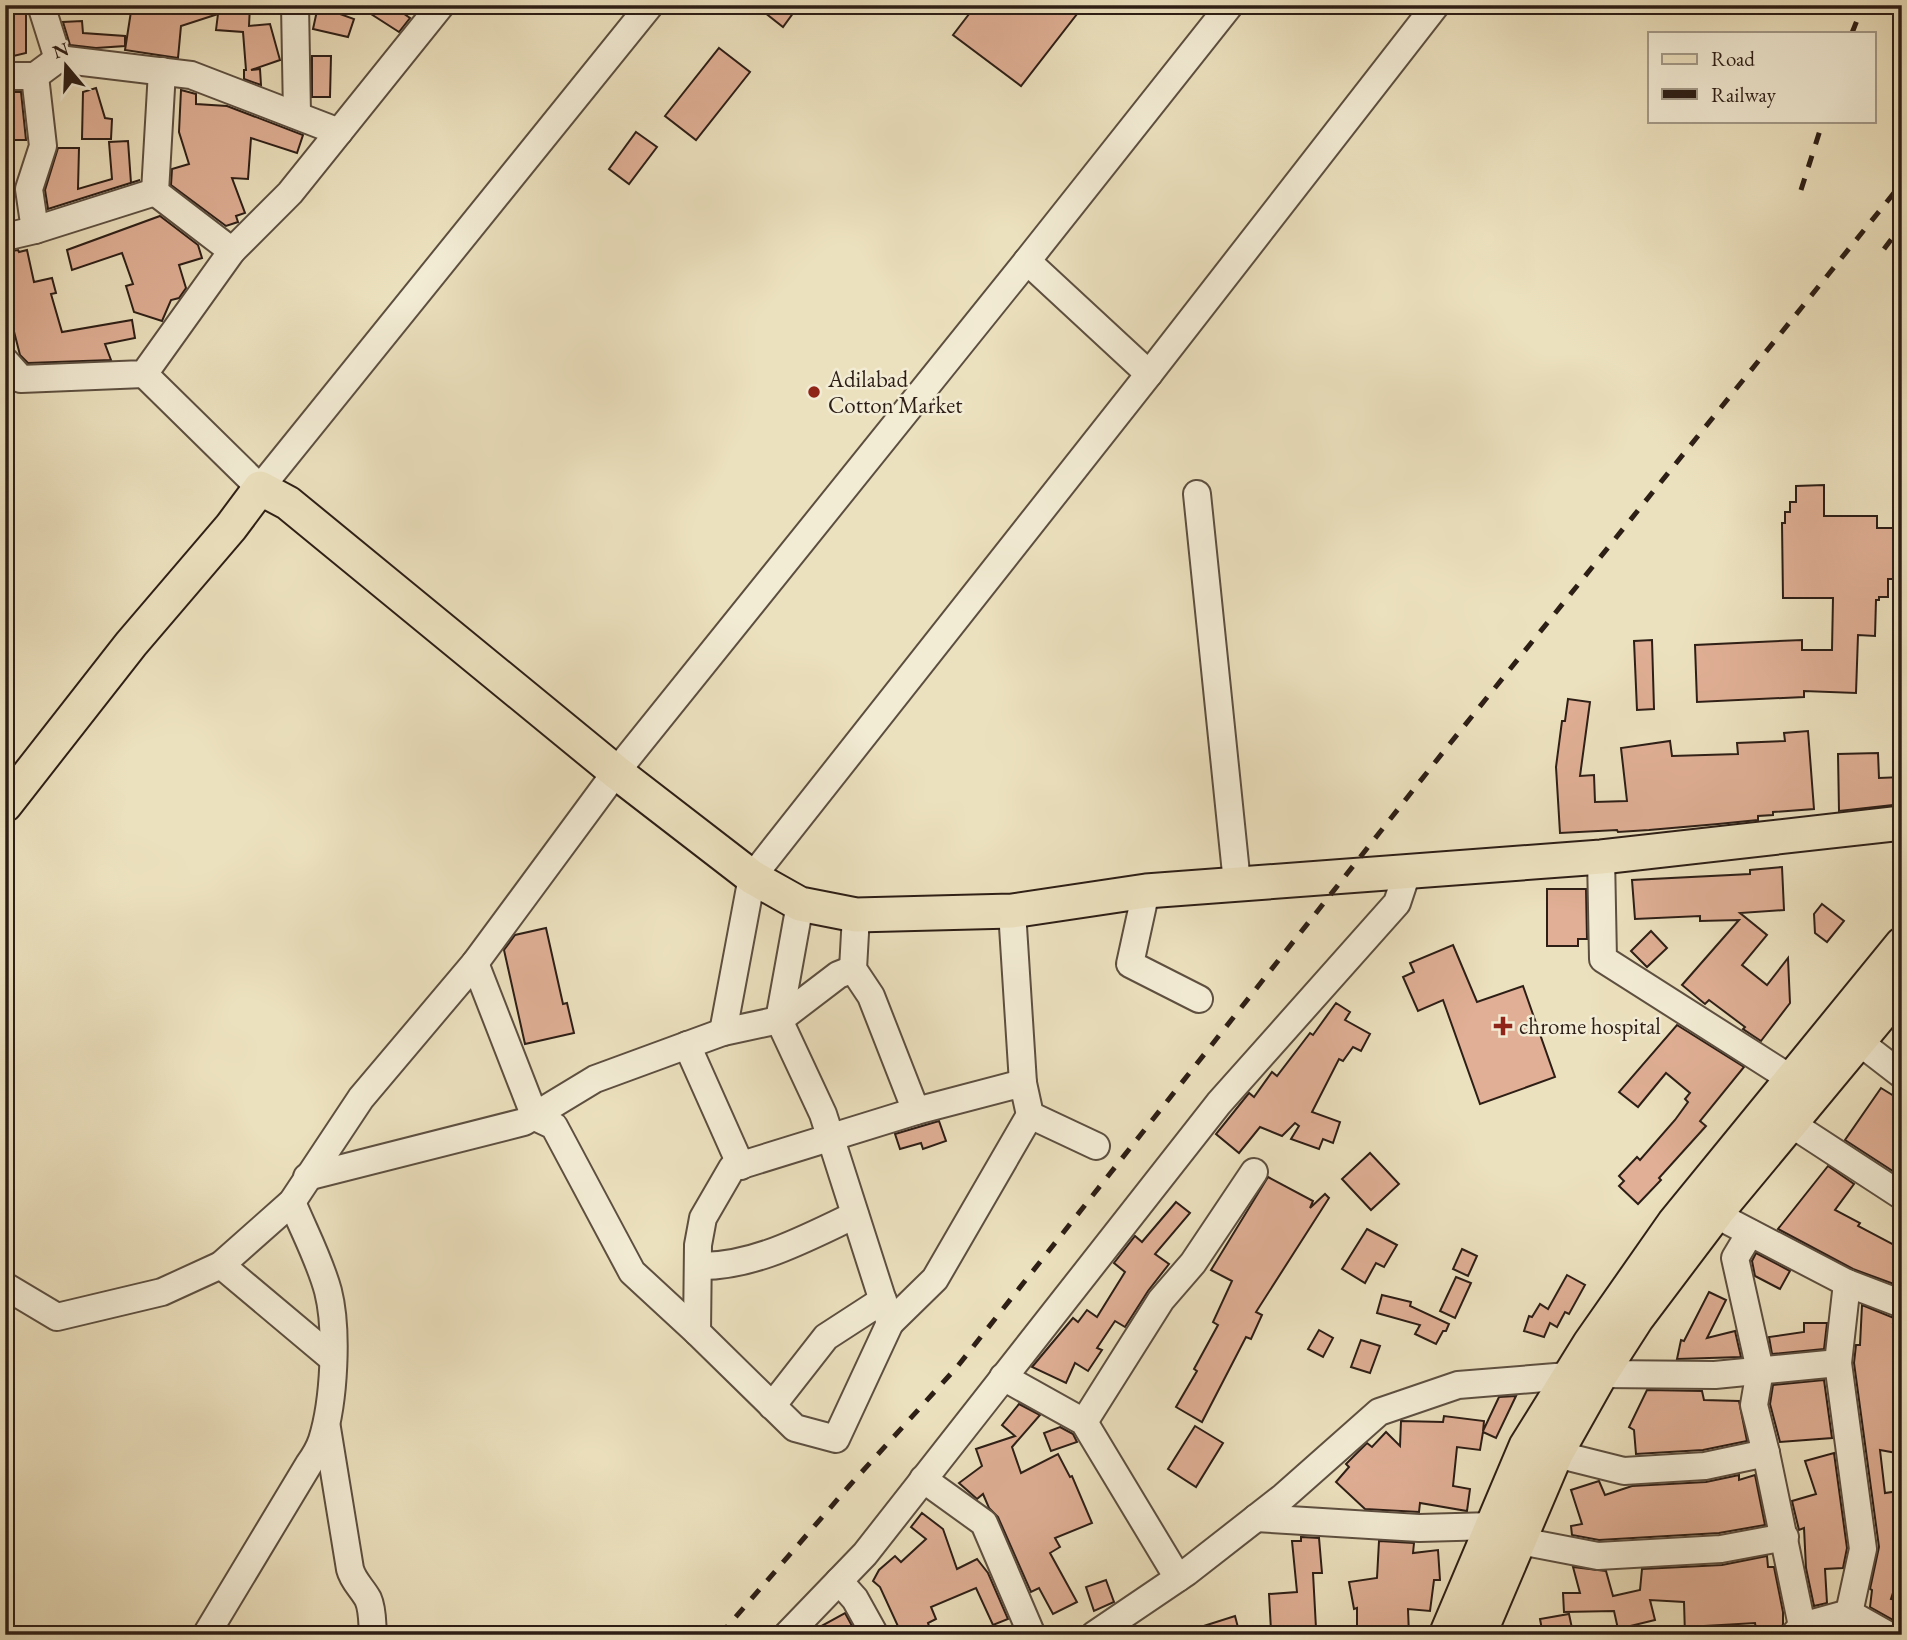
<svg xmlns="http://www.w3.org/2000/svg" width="1907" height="1640" font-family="'EB Garamond',serif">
<rect width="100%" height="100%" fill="#ece1be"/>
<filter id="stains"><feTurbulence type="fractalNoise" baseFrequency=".00286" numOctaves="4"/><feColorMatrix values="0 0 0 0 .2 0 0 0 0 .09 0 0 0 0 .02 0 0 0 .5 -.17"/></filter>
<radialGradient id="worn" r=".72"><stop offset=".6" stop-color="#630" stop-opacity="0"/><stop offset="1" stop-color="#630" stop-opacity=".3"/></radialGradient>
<!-- building -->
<g fill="#e0af95" stroke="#2d1e16" stroke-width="2">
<polygon points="26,5 26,53 5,58 5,10"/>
<polygon points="132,5 250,5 249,26 270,24 280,60 251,70 260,69 261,85 244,79 244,70 246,70 243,32 216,30 218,14 181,26 178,58 125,50"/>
<polygon points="357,5 391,5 410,18 399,32"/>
<polygon points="755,5 799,5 783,27"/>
<polygon points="976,5 1084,5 1021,86 953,35"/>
<polygon points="318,6 354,19 348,37 313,29"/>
<polygon points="82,21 83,33 125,36 125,46 96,48 70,45 63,22"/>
<polygon points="719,48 750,72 696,140 665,116"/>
<polygon points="312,56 331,56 330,97 312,97"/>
<polygon points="96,88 105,118 112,119 111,139 82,139 83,92"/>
<polygon points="181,90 196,94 196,104 227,106 303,135 297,153 251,138 248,179 232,178 245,213 236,216 238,222 226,226 171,185 172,169 189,164 179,132"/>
<polygon points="6,92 21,92 26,140 6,140"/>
<polygon points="636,132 657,147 629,184 609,169"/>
<polygon points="128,141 131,183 140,180 48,209 45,190 58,148 79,148 78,189 112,179 109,142"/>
<polygon points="160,216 198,245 202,258 179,265 186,288 179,298 171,300 162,321 134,312 126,286 133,284 122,253 72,270 67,250"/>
<polygon points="18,250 19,252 27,250 34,282 52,278 56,293 51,294 62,332 132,320 135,338 105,344 111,360 28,363 20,355 8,308 5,309 5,252"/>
<polygon points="1824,485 1824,516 1877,516 1877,528 1896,528 1896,579 1888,579 1888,597 1879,597 1879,600 1876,600 1875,636 1858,635 1856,693 1804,691 1804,697 1697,702 1695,645 1802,640 1802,650 1832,650 1833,598 1783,598 1782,523 1785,523 1785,512 1790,512 1790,502 1796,502 1796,486"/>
<polygon points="1652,640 1654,709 1637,710 1634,641"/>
<polygon points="1568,699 1590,702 1580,776 1594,775 1595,802 1627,801 1621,748 1670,741 1672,756 1738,754 1737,743 1785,741 1784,733 1808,731 1814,809 1773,812 1773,815 1758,816 1758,820 1718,824 1649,830 1618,832 1617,830 1560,833 1556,767 1562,721 1565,721"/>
<polygon points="1878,753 1879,778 1902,777 1902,804 1839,811 1838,754"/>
<polygon points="1782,867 1784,910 1740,913 1767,935 1742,965 1767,985 1788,958 1790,1003 1761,1041 1743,1029 1745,1027 1709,1000 1705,1004 1682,985 1739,920 1700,921 1700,916 1635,919 1632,880 1750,874 1750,870"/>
<polygon points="1547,889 1586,889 1587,939 1578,939 1578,946 1547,946"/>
<polygon points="1822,904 1844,921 1827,942 1815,933 1814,914"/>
<polygon points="546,928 563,1004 567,1003 574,1033 525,1044 504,950 515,935"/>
<polygon points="1651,931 1667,948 1647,967 1631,951"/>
<polygon points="1453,945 1477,1002 1523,986 1555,1077 1480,1104 1443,1000 1418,1011 1403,977 1414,972 1410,963"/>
<polygon points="1336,1003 1350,1012 1345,1020 1370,1034 1361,1051 1353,1047 1343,1061 1339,1059 1312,1112 1340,1122 1333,1143 1323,1139 1319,1149 1291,1139 1299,1126 1295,1123 1282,1136 1260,1127 1239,1153 1216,1134 1249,1093 1254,1097 1272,1072 1277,1076 1310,1033 1313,1035"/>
<polygon points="1677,1025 1744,1067 1700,1121 1706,1126 1659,1178 1661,1180 1638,1204 1619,1186 1624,1181 1619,1176 1637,1157 1640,1160 1675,1120 1688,1102 1685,1099 1690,1093 1666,1073 1638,1107 1619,1092"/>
<polygon points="1881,1088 1902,1101 1902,1177 1845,1140"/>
<polygon points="939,1121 946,1141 923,1149 921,1143 900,1149 895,1134"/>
<polygon points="1370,1153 1399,1184 1371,1210 1342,1179"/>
<polygon points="1828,1166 1854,1184 1835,1210 1860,1223 1858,1226 1902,1249 1902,1287 1853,1269 1778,1229"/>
<polygon points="1268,1177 1313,1201 1310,1208 1325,1194 1329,1198 1256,1312 1262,1315 1251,1339 1246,1337 1202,1422 1176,1407 1197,1371 1194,1369 1218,1325 1213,1322 1232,1281 1211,1270"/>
<polygon points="1176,1202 1190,1213 1155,1254 1169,1264 1148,1291 1125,1327 1115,1321 1097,1348 1102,1350 1088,1371 1075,1363 1066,1383 1032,1367 1073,1318 1078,1322 1087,1310 1097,1317 1125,1272 1114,1263 1135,1236 1142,1242"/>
<polygon points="1367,1229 1397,1245 1384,1267 1376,1263 1365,1283 1342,1269"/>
<polygon points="1462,1249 1477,1256 1468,1276 1453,1269"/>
<polygon points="1756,1253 1790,1271 1780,1289 1755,1276 1752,1261"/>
<polygon points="1567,1275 1585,1285 1569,1314 1565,1312 1557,1327 1550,1323 1544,1337 1524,1331 1529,1316 1532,1317 1540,1304 1548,1309"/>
<polygon points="1456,1277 1471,1283 1455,1318 1440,1311"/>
<polygon points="1709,1292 1726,1300 1707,1338 1735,1331 1741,1357 1677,1359 1681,1340 1684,1341"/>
<polygon points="1382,1295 1411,1302 1410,1306 1449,1324 1446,1331 1443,1331 1436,1344 1415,1334 1420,1325 1377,1313"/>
<polygon points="1862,1305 1894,1318 1893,1323 1902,1324 1902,1399 1896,1398 1896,1428 1902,1429 1902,1454 1880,1450 1885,1493 1899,1491 1902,1565 1891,1599 1902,1601 1902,1622 1895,1621 1870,1607 1872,1590 1870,1589 1879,1547 1854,1363 1856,1345 1860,1345"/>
<polygon points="1804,1323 1827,1323 1824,1349 1772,1354 1769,1337 1804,1332"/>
<polygon points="1319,1330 1333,1338 1323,1357 1308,1349"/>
<polygon points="1361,1340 1380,1346 1370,1373 1351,1367"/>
<polygon points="1824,1380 1832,1438 1780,1442 1770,1404 1773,1385"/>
<polygon points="1647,1390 1702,1391 1704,1400 1739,1401 1747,1441 1703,1450 1636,1454 1634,1430 1629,1427"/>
<polygon points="1516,1396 1496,1438 1483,1432 1480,1450 1457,1447 1453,1486 1470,1489 1467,1511 1420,1503 1419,1512 1365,1509 1336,1482 1349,1467 1346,1464 1367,1443 1372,1447 1386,1432 1400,1446 1401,1421 1443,1422 1444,1416 1484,1421 1483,1431 1499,1397"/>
<polygon points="1019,1404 1040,1415 1012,1447 1021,1473 1058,1454 1070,1477 1072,1476 1092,1523 1055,1538 1060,1547 1050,1553 1077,1602 1053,1614 1039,1588 1031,1592 998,1517 989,1508 983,1494 977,1499 959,1483 982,1466 976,1449 1015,1436 1002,1425"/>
<polygon points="1195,1426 1223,1443 1196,1487 1168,1469"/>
<polygon points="1060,1427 1073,1434 1077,1442 1051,1451 1044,1433"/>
<polygon points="1834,1453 1847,1548 1843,1568 1825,1569 1827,1603 1814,1606 1806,1568 1804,1528 1799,1530 1792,1501 1816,1494 1805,1461"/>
<polygon points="1739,1475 1739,1480 1755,1475 1765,1525 1719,1533 1599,1540 1572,1535 1571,1526 1582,1524 1571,1490 1599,1481 1605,1495 1632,1486 1706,1482"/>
<polygon points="922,1513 943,1529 957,1569 977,1559 988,1573 1008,1619 993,1625 976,1588 931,1607 936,1619 928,1623 932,1635 902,1635 880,1587 873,1581 879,1570 895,1556 901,1562 926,1539 911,1527"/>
<polygon points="1301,1537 1319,1538 1322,1573 1313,1573 1316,1628 1271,1630 1269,1594 1297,1592 1292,1541 1301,1541"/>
<polygon points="1379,1541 1414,1543 1413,1553 1438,1550 1440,1580 1434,1580 1430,1611 1408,1609 1409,1635 1357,1635 1357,1608 1354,1609 1349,1582 1377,1578"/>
<polygon points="1767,1556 1768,1567 1774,1567 1783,1612 1783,1624 1779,1635 1757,1635 1755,1623 1705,1626 1705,1635 1685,1635 1684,1602 1650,1600 1655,1620 1618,1629 1614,1611 1564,1612 1563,1593 1580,1593 1573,1567 1606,1571 1613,1596 1640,1590 1642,1569 1722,1565"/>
<polygon points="1106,1580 1114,1602 1094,1611 1086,1587"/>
<polygon points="845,1613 857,1635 809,1635 814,1630"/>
<polygon points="1569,1614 1573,1633 1543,1635 1540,1619"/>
<polygon points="1235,1616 1240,1635 1189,1635 1188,1631"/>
</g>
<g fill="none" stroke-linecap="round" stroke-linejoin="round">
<!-- minor casing -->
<g stroke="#5d4f40" stroke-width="30">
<g id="minor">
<polyline points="41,5 58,59"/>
<polyline points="295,5 297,114"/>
<polyline points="162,71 155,192 232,251"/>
<polyline points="5,76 35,76 58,59 191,75 339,132"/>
<polyline points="35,230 155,192"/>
<polyline points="5,237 35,230 29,189 43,146 35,76"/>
<polyline points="1027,261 1149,374"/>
<polyline points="5,361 21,379 144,374 232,251 290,193 441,5"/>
<polyline points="144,374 260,488 650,5"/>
<polyline points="1197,494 1237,883"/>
<polyline points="1601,857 1603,959 1793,1080"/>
<polyline points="1146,891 1130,964 1199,999"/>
<polyline points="800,904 779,1020 823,1114 890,1323 935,1279 1030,1115"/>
<polyline points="1012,911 1023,1083"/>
<polyline points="856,915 853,969 871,996 916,1111 1023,1083 1030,1115 1096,1146"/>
<polyline points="475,963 535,1117 554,1126 632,1272 697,1332 795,1428 836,1439 890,1323"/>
<polyline points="1845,1031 1902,1075"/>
<polyline points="723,1032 752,877 1149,374 1436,5"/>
<polyline points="687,1045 741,1166"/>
<polyline points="1790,1123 1902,1196"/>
<polyline points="307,1177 524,1122 595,1079 723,1032 779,1020 838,975 853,969"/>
<polyline points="1717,1212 1730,1222 1847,1283 1902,1304"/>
<polyline points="1750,1233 1735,1258 1760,1370 1754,1405 1766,1453 1802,1626"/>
<polyline points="221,1265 333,1359"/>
<path d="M699,1266C754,1267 806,1238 855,1215"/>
<polyline points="1847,1283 1838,1363 1863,1549 1849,1613"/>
<polyline points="5,1286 57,1317 162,1292 221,1265 292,1202 361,1098 475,963 616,772 1027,261 1230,5"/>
<polyline points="697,1332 698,1245 703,1218 732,1168 916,1111"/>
<polyline points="1601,1374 1715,1375 1838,1363"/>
<polyline points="1003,1377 1084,1422 1178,1578"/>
<polyline points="772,1406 826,1337 883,1300"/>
<polyline points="1084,1422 1161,1300 1193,1263 1254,1172"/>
<path d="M327,1428L350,1569C353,1581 362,1588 368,1599C373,1610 372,1623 373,1635"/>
<polyline points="1556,1454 1624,1471 1705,1466 1766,1453"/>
<polyline points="923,1479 984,1523 1032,1635"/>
<polyline points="1256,1518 1419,1528 1493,1526"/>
<polyline points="1520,1541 1598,1556 1721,1549 1785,1537"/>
<polyline points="839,1581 855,1599 875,1635"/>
<path d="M206,1635L309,1464C314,1457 319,1449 322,1440C334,1402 338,1330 328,1291C320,1261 304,1231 292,1202"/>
<polyline points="787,1635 865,1554 1219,1103 1397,903 1408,870"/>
<polyline points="1094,1635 1187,1572 1283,1497 1379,1412 1458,1385 1568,1376"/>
<polyline points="1794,1635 1802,1626 1849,1613 1888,1635"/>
</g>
</g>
<!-- major casing -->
<g stroke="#2d1e16" stroke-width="37">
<g id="major">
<polyline points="5,805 131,644 231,527 260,488 288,503 616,772 752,877 800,904 856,915 1012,911 1146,891 1601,857 1902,823"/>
<polyline points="1446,1635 1526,1446 1590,1343 1674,1223 1902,944"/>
<polyline points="1479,1635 1556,1454 1601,1374 1637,1318 1717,1212 1902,989"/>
</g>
</g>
<!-- minor -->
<use href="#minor" stroke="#f3ecd5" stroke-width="26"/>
<!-- major -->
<use href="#major" stroke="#ece1be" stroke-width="33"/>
<!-- rail -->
<g stroke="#2d1e16" stroke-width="5" stroke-dasharray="12 12" stroke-linecap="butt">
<polyline points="1852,33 1863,5"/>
<polyline points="1801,190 1823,121"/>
<polyline points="1884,249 1902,225"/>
<polyline points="720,1635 850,1485 957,1367 1448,746 1902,183"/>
</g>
</g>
<!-- markers -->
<g fill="#8f2418" stroke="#f3ecd5" stroke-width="2.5">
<circle cx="814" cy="392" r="7"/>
<path d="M1499.5 1015.5h7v7h7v7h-7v7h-7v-7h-7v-7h7z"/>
</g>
<g text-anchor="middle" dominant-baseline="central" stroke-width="5" stroke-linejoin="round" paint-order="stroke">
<!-- poi labels -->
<g font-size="23" fill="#2d1e16" stroke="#f3ecd5" text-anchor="start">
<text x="828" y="379">Adilabad<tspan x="828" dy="26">Cotton Market</tspan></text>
<text x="1519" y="1026">chrome hospital</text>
</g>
</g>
<!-- margin -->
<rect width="1907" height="1640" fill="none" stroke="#ece1be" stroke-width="28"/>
<rect x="7" y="7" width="1893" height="1626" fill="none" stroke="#2d1e16" stroke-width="3.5"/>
<rect x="14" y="14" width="1879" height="1612" fill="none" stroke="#2d1e16" stroke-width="2"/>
<!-- legend -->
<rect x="1648" y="32" width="228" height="91" fill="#f3ecd5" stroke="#a49a89" stroke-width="2"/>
<rect x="1662" y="54" width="35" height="10" fill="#ece1be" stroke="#a49a89" stroke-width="2"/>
<text x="1711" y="66" font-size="21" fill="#2d1e16">Road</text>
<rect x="1662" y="89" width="35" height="10" fill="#2d1e16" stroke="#a49a89" stroke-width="2"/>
<text x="1711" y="102" font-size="21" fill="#2d1e16">Railway</text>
<!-- north arrow -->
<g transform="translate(66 66) rotate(341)" stroke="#f3ecd5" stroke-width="5" paint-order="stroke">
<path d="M0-5L12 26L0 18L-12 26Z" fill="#2d1e16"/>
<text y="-10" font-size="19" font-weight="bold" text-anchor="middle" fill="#2d1e16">N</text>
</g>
<rect width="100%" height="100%" filter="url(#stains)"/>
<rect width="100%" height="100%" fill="url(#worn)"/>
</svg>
